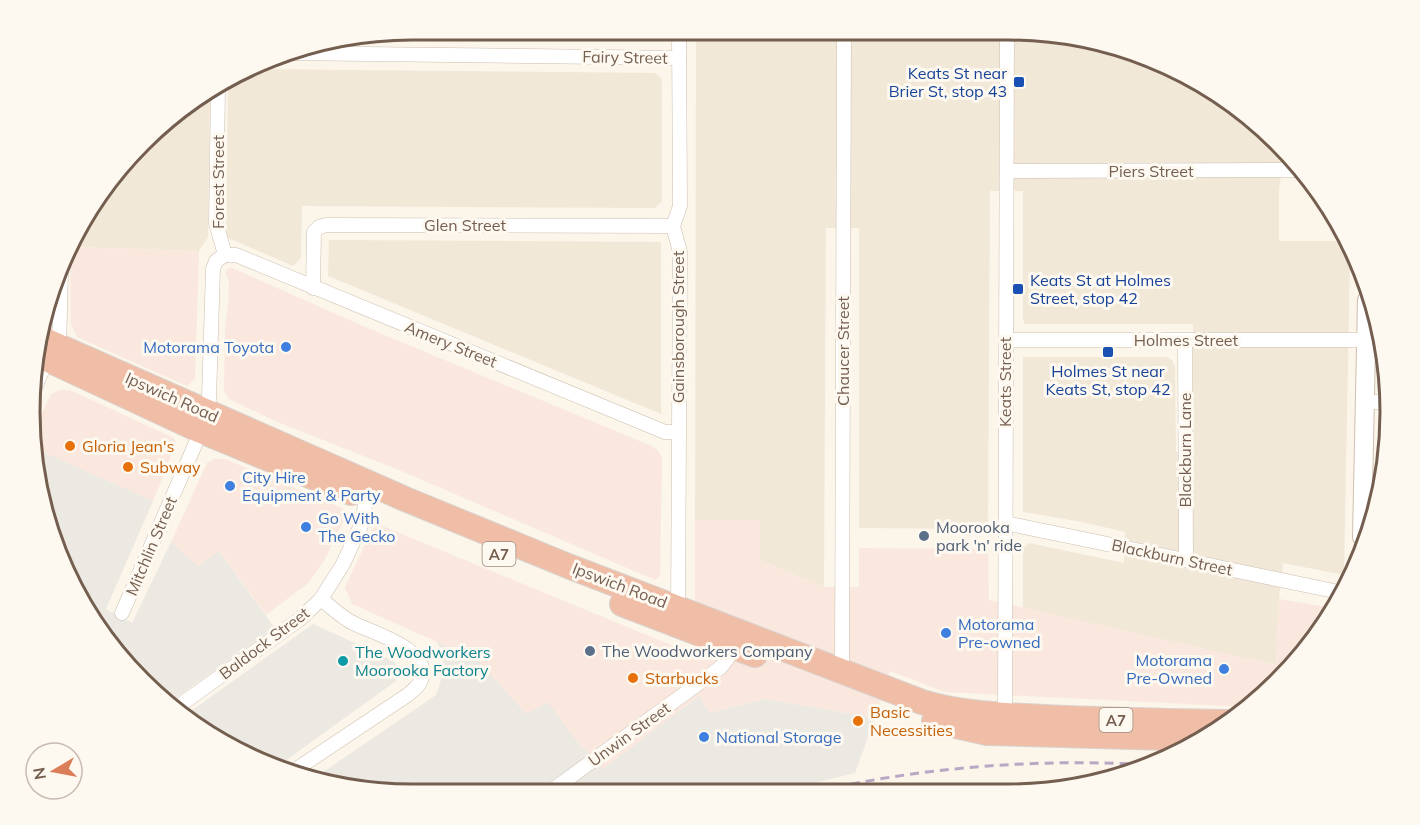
<svg xmlns="http://www.w3.org/2000/svg" width="1420" height="825" font-family="Mulish,sans-serif">
<rect width="100%" height="100%" fill="#fbf5ea"/>
<!-- residential -->
<g fill="#f2e8d8">
<polygon points="413,30 663,30 663,39 375,36"/>
<polygon points="696,30 1033,31 1131,50 1220,94 1284,159 1279,188 1279,241 1343,241 1350,258 1344,575 1283,563 1279,599 1276,665 1023,608 1023,548 1029,543 1124,563 1125,532 1082,522 1023,512 1023,357 1167,357 1172,360 1175,366 1176,452 1193,452 1193,324 1025,324 1023,320 1023,191 990,191 988,529 859,528 859,228 826,228 824,587 760,560 760,520 695,520"/>
<polygon points="255,69 655,73 662,79 662,201 655,208 302,206 301,258 293,266 226,237 228,83"/>
<polygon points="210,93 208,237 199,251 73,247 95,200 180,109"/>
<polygon points="329,240 661,242 661,414 328,276"/>
</g>
<!-- commercial -->
<g fill="#fae8de">
<polygon points="73,247 199,251 195,379 187,386 77,337 71,324 70,253"/>
<polygon points="230,267 370,329 654,447 659,452 662,458 660,576 655,580 399,470 275,421 229,399 224,391 225,326 228,306 229,281 225,272"/>
<polygon points="62,389 72,391 174,438 176,443 153,501 36,449 33,433 51,394"/>
<polygon points="214,459 225,459 342,508 346,516 324,561 308,583 266,615 220,552 198,567 171,542 207,463"/>
<polygon points="695,520 760,520 760,560 824,587 859,587 859,548 988,549 989,600 1276,665 1279,599 1333,608 1326,625 1278,683 1247,707 945,692 890,671 875,718 764,699 710,713 699,696 603,769 575,739 526,714 478,660 352,604 345,587 373,528 380,525 695,655"/>
</g>
<!-- industrial -->
<g fill="#ece8e2">
<polygon points="36,449 153,501 106,609 132,623 171,542 198,566 219,551 274,627 170,702 109,646 50,536"/>
<polygon points="313,624 394,661 397,670 396,681 275,768 200,731 184,716"/>
<polygon points="437,642 478,660 526,714 548,702 575,739 603,769 699,696 710,713 764,699 875,718 855,773 770,794 387,794 313,779 436,695 443,674 442,653"/>
</g>
<g fill="none" stroke-linecap="round" stroke-linejoin="round">
<!-- street casing -->
<g stroke="#ccbeb0" stroke-width="15">
<g id="street">
<polyline points="284,53 679,58"/>
<polyline points="218,88 216,223 225,255"/>
<polyline points="1007,171 1296,170"/>
<polyline points="225,255 236,255 665,432 678,432"/>
<polyline points="313,288 314,232 319,227 326,225 673,226"/>
<polyline points="1006,340 1367,340"/>
<polyline points="1185,341 1186,560"/>
<polyline points="59,346 61,273"/>
<polyline points="33,392 47,359"/>
<polyline points="1366,402 1383,402"/>
<polyline points="1005,523 1339,592"/>
<polyline points="122,613 201,431 209,399 213,269 216,261 225,255"/>
<polyline points="678,614 680,252 673,226 680,206 679,30"/>
<polyline points="842,672 844,31"/>
<polyline points="176,708 300,619 321,599 343,564 362,523 366,500"/>
<polyline points="1005,722 1007,31"/>
<path d="M289,774L409,694C412,691 417,687 419,684C439,652 374,633 355,624C342,618 332,608 321,599"/>
<polyline points="547,794 721,667 735,648"/>
</g>
</g>
<!-- secondary casing -->
<g stroke="#cfbeae" stroke-width="20">
<polyline id="secondary" points="1362,537 1367,300"/>
</g>
<!-- highway casing -->
<g stroke="#d8d2ce" stroke-width="26">
<g id="highway">
<path d="M40,338L405,499L568,566L922,702C962,714 1002,715 1044,717C1105,720 1166,721 1227,722"/>
<polyline points="38,355 201,431 351,493"/>
<polyline points="622,604 755,655"/>
<polyline points="934,721 987,733 1205,739"/>
</g>
</g>
<!-- street -->
<use href="#street" stroke="#fff" stroke-width="14"/>
<!-- secondary -->
<use href="#secondary" stroke="#fff" stroke-width="18"/>
<!-- highway -->
<use href="#highway" stroke="#f0bda6" stroke-width="24"/>
<!-- rail -->
<g stroke="#b9a8c5" stroke-width="3" stroke-dasharray="9 6" stroke-linecap="butt">
<path d="M807,794C916,767 1040,758 1152,765"/>
<polyline points="956,794 1119,777"/>
</g>
</g>
<!-- markers -->
<g fill="#1a4fb4" stroke="#fef9f0" stroke-width="2">
<rect x="1013" y="76" width="12" height="12" rx="3"/>
<rect x="1012" y="283" width="12" height="12" rx="3"/>
<rect x="1102" y="346" width="12" height="12" rx="3"/>
</g>
<g fill="#3f7fe0" stroke="#fef9f0" stroke-width="2">
<circle cx="286" cy="347" r="6"/>
<circle cx="230" cy="486" r="6"/>
<circle cx="306" cy="527" r="6"/>
<circle cx="946" cy="633" r="6"/>
<circle cx="1224" cy="669" r="6"/>
<circle cx="704" cy="737" r="6"/>
</g>
<g fill="#e8710a" stroke="#fef9f0" stroke-width="2">
<circle cx="70" cy="446" r="6"/>
<circle cx="128" cy="467" r="6"/>
<circle cx="633" cy="678" r="6"/>
<circle cx="858" cy="721" r="6"/>
</g>
<g fill="#5c6f8a" stroke="#fef9f0" stroke-width="2">
<circle cx="924" cy="536" r="6"/>
<circle cx="590" cy="651" r="6"/>
</g>
<circle fill="#0f9aa8" stroke="#fef9f0" stroke-width="2" cx="343" cy="661" r="6"/>
<g text-anchor="middle" dominant-baseline="central" stroke-width="6" stroke-linejoin="round" paint-order="stroke">
<!-- shield labels -->
<g fill="#fef9f0" stroke="#9d8c7f" stroke-width="1.5">
<rect x="482.5" y="542" width="33" height="24" rx="4.5"/>
<rect x="1099.5" y="708" width="33" height="24" rx="4.5"/>
</g>
<g font-size="15" font-weight="bold" fill="#745e4f">
<text x="499" y="554">A7</text>
<text x="1116" y="720">A7</text>
</g>
<!-- street labels -->
<g font-size="16" fill="#745e4f" stroke="#fef9f0">
<text transform="translate(625 57) rotate(1)">Fairy Street</text>
<text x="1151" y="171">Piers Street</text>
<text transform="translate(218 182) rotate(-90)">Forest Street</text>
<text x="465" y="225">Glen Street</text>
<text transform="translate(678 327) rotate(-90)">Gainsborough Street</text>
<text x="1186" y="340">Holmes Street</text>
<text transform="translate(451 344) rotate(22)">Amery Street</text>
<text transform="translate(843 351) rotate(-90)">Chaucer Street</text>
<text transform="translate(1005 382) rotate(-90)">Keats Street</text>
<text transform="translate(172 397) rotate(24)">Ipswich Road</text>
<text transform="translate(1185 450) rotate(-90)">Blackburn Lane</text>
<text transform="translate(151 546) rotate(-67)">Mitchlin Street</text>
<text transform="translate(1172 557) rotate(12)">Blackburn Street</text>
<text transform="translate(620 585) rotate(21)">Ipswich Road</text>
<text transform="translate(264 643) rotate(-37)">Baldock Street</text>
<text transform="translate(629 734) rotate(-36)">Unwin Street</text>
</g>
<!-- transit labels -->
<g font-size="16" fill="#164399" stroke="#fef9f0" text-anchor="end">
<text x="1007" y="73">Keats St near<tspan x="1007" dy="18">Brier St, stop 43</tspan></text>
<text x="1030" y="280" text-anchor="start">Keats St at Holmes<tspan x="1030" dy="18">Street, stop 42</tspan></text>
<text x="1108" y="371" text-anchor="middle">Holmes St near<tspan x="1108" dy="18">Keats St, stop 42</tspan></text>
</g>
<!-- shop labels -->
<g font-size="16" fill="#366cbe" stroke="#fef9f0" text-anchor="start">
<text x="274" y="347" text-anchor="end">Motorama Toyota</text>
<text x="242" y="477">City Hire<tspan x="242" dy="18">Equipment &amp; Party</tspan></text>
<text x="318" y="518">Go With<tspan x="318" dy="18">The Gecko</tspan></text>
<text x="958" y="624">Motorama<tspan x="958" dy="18">Pre-owned</tspan></text>
<text x="1212" y="660" text-anchor="end">Motorama<tspan x="1212" dy="18">Pre-Owned</tspan></text>
<text x="716" y="737">National Storage</text>
</g>
<!-- food labels -->
<g font-size="16" fill="#c56008" stroke="#fef9f0" text-anchor="start">
<text x="82" y="446">Gloria Jean's</text>
<text x="140" y="467">Subway</text>
<text x="645" y="678">Starbucks</text>
<text x="870" y="712">Basic<tspan x="870" dy="18">Necessities</tspan></text>
</g>
<!-- service labels -->
<g font-size="16" fill="#4e5e75" stroke="#fef9f0" text-anchor="start">
<text x="936" y="527">Moorooka<tspan x="936" dy="18">park 'n' ride</tspan></text>
<text x="602" y="651">The Woodworkers Company</text>
</g>
<!-- culture labels -->
<g font-size="16" fill="#0d838f" stroke="#fef9f0" text-anchor="start">
<text x="355" y="652">The Woodworkers<tspan x="355" dy="18">Moorooka Factory</tspan></text>
</g>
</g>
<!-- crop -->
<path d="M0 0H1420V825H0ZM412 40H1008A372 372 0 0 1 1380 412V412A372 372 0 0 1 1008 784H412A372 372 0 0 1 40 412V412A372 372 0 0 1 412 40Z" fill="#fef9f0" fill-rule="evenodd"/>
<path fill="none" stroke="#745e4f" stroke-width="3" d="M412 40H1008A372 372 0 0 1 1380 412V412A372 372 0 0 1 1008 784H412A372 372 0 0 1 40 412V412A372 372 0 0 1 412 40Z"/>
<!-- north arrow -->
<g transform="translate(54 771) rotate(260)"><circle r="28" fill="#fef9f0" stroke="#c7bbb0" stroke-width="1.5"/>
<path d="M0-4.5L10 22L0 15L-10 22Z" fill="#da7d59"/>
<text y="-9" font-size="16" font-weight="bold" text-anchor="middle" fill="#745e4f">N</text>
</g>
</svg>
